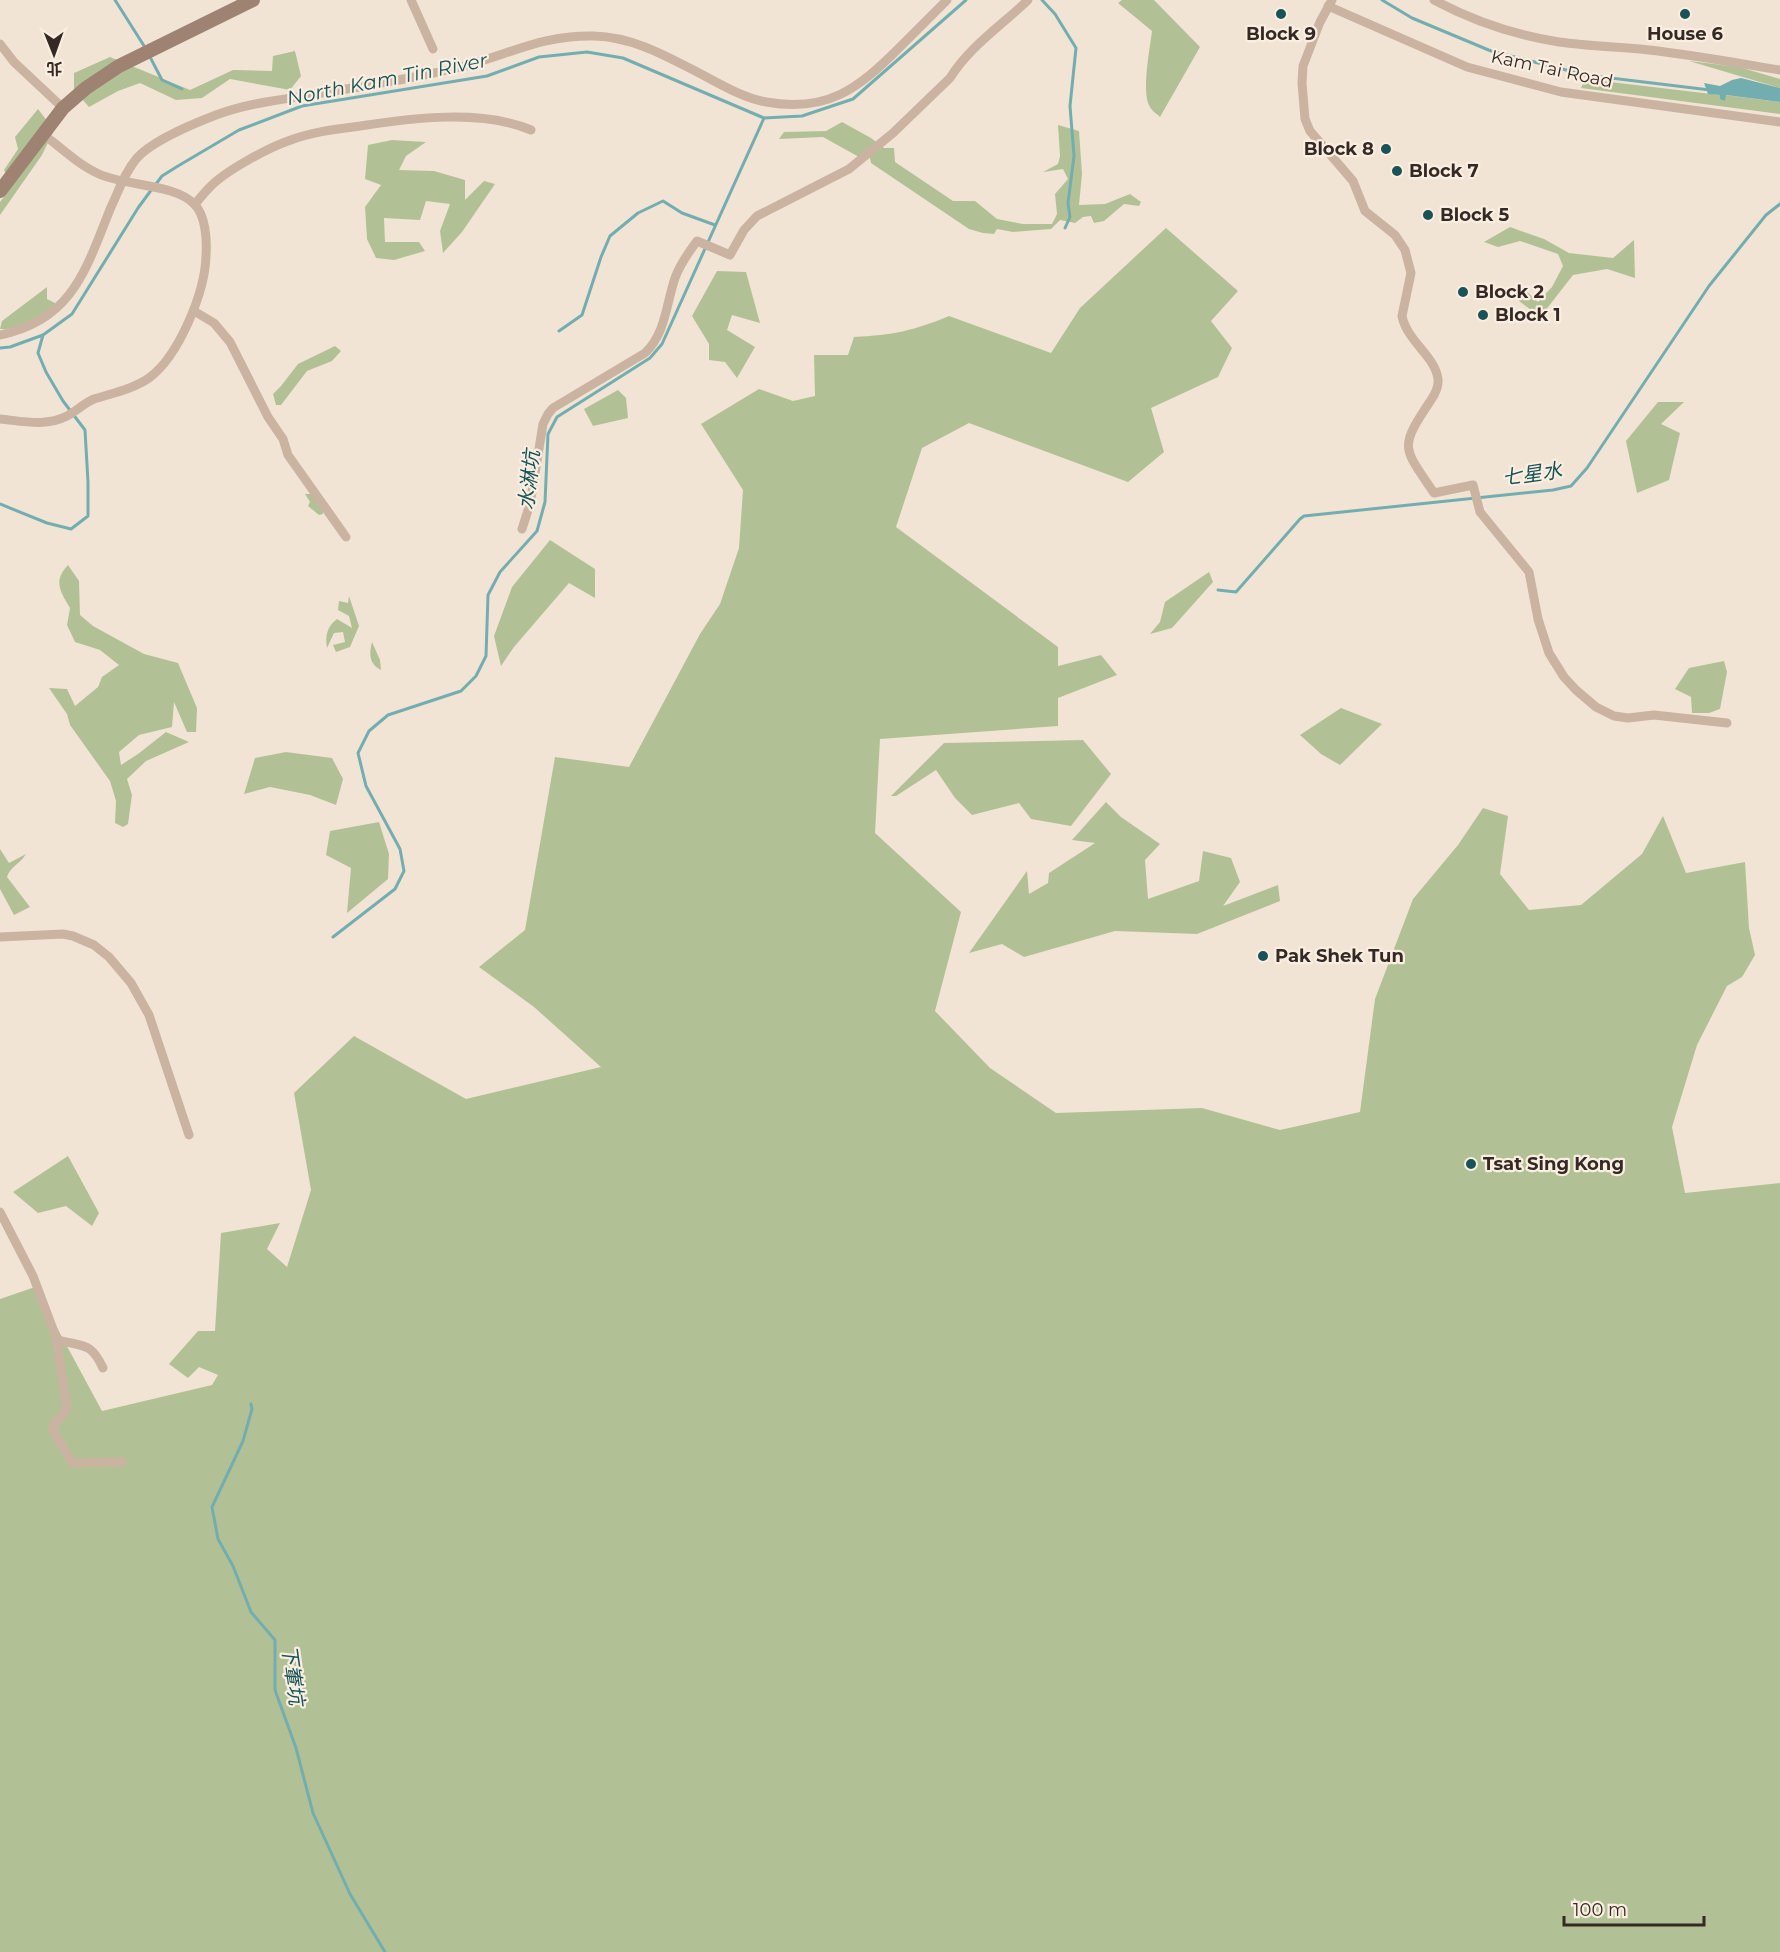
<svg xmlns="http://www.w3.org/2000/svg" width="1780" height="1952" font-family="Montserrat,'Noto Sans TC',sans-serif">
<rect width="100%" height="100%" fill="#f2e4d5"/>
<!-- green -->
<g fill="#b2c195">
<path d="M1122,0H1154L1200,47L1160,117C1157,114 1152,111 1150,107C1141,93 1150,48 1152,31L1118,3Z"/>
<polygon points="295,51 301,76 290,90 230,79 202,98 176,100 140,83 118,91 89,107 74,90 74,73 110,57 190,90 233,70 272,71 273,56"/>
<polygon points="1689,61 1739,67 1780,79 1780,88"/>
<polygon points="1585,79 1720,95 1725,100 1725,95 1780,102 1780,114 1581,88"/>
<polygon points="38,109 54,130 42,155 0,215 0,202 12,186 4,170 18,149 15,137"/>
<polygon points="842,122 871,138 884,148 894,148 895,162 953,201 975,201 997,219 1023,224 1052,224 1057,214 1055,194 1068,179 1063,169 1043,172 1058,164 1060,156 1058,125 1079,131 1082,174 1079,205 1105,204 1130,194 1141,202 1139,206 1124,204 1104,221 1094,223 1091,216 1083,217 1075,223 1060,220 1051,229 1013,232 997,229 994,234 983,233 969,229 871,163 869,154 859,157 823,137 779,139 784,132 826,131"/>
<polygon points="392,140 426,142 406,156 399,170 434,171 465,180 465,200 484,181 495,184 462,232 443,253 440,231 450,204 426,201 420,220 384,218 385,242 419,242 425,251 394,260 376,258 367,239 365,207 381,185 365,179 368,145"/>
<polygon points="1510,227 1544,239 1569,253 1613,258 1634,240 1635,278 1607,269 1573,275 1545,311 1538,315 1519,301 1523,288 1538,302 1552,287 1563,266 1558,254 1520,241 1498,247 1484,242"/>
<path d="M1166,228L1238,291L1211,321L1232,348L1218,377L1151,408L1164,452L1128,482L969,423L922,448L896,527L1058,647V666L1101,655L1117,675L1058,698V726L880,739L875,833L961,912L935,1011L990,1068L1056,1113L1202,1108L1280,1130L1360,1112L1375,999L1413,899L1458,845L1483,808L1508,816L1500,874L1529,910L1581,905L1642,854L1663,816L1686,873L1745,862L1749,928L1755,955L1742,977L1727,986L1697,1045L1672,1127L1685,1193L1780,1183V1952H0V1299L35,1287L102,1411L212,1385L218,1375L199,1367L188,1378L169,1364L198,1331H215L221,1233L280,1223L267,1249L287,1267L311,1190L294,1093L354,1036L466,1099L601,1067L534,1007L479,967L525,930L555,757L629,767L700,634L720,604L739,548L743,490L701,424L759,389L793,401L815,396L814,355H848L854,337C893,335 913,331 949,316L1051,353L1080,308Z"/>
<polygon points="717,271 746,272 760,323 732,315 727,330 755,347 737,378 725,362 709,360 709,344 692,316"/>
<path d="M47,287V299L57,304C40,316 21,330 0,329L2,321Z"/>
<polygon points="335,346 341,351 332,361 307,371 281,405 276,405 273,394 281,386 298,364"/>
<polygon points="618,390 626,398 628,418 593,426 584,409"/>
<polygon points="1658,402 1684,402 1661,424 1680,433 1669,480 1637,493 1626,441"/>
<polygon points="305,494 311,494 322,504 323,514 319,515 308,506 310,502"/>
<polygon points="550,540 595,569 595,598 569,583 514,647 501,666 494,636 512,587"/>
<path d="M68,565L79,581L80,615L93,626L144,654L178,663L197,708L196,732H187L174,702L172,727L139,735L119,752L121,765L138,754L166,732L189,742L146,761L127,779L132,795L128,824L123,827L115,823L116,801L110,781L70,725L67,714L49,688L67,689L75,706L98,687L102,677L119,665L100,650L75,642L67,625L70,608C60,591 53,581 68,565Z"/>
<polygon points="1209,572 1213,582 1172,628 1150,634 1160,622 1165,602"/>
<path d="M349,596L359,626L350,647L336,652L333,645L345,642L343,632L334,633L327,648C325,635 327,627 337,619L352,628L349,616L338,610L339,601L348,603Z"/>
<path d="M372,642L380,660L381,670C369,664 369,654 372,642Z"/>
<polygon points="1724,661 1727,672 1720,709 1709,713 1692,713 1691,697 1675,689 1689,668"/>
<polygon points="1341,708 1382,724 1340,765 1321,754 1300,735"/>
<polygon points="1083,740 1111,774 1071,826 1031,819 1019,803 972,815 955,798 936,770 896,796 891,796 944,743"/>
<polygon points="286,752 332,758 343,779 336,805 310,795 270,787 244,794 255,758"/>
<polygon points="1106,802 1121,817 1160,844 1145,860 1148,899 1199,881 1203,851 1231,858 1240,882 1223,906 1278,885 1280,901 1197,934 1115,931 1024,957 1002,944 969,953 1027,871 1029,894 1048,883 1049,873 1095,843 1072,840"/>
<polygon points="379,822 389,854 388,879 347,913 351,868 326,855 330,831"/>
<path d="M0,849L9,863L26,854C20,864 10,867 7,877L30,907L14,915L0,889Z"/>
<polygon points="68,1156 99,1213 92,1226 66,1206 38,1213 13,1192"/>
</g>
<!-- water -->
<polygon fill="#72aeb0" points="1741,78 1780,88 1780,102 1726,95 1725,101 1720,99 1720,95 1708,94 1704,83 1720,86 1732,80"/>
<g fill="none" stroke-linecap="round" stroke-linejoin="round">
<!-- stream -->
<g stroke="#72aeb0" stroke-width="3">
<polyline points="115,0 146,49"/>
<polyline points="1042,0 1055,14 1076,48 1070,106 1074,156 1068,203 1070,217 1065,228"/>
<polyline points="1382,0 1412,18 1491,51 1586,75 1710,90"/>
<polyline points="149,55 162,80 182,89"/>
<polyline points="156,184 162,176 178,166 239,130 302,106 487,76 539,57 587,52 623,58 764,118 802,116 853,99 966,0"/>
<polyline points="559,331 582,315 601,257 610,236 638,213 663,201 682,213 715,225"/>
<polyline points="0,348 10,347 43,335 72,314 138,208 152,189"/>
<polyline points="0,504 47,523 71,529 88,516 88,482 85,430 63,401 46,372 38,353 43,335"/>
<polyline points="1218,590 1236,592 1300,519 1304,516 1553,490 1571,486 1587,468 1709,286 1766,215 1780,204"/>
<polyline points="333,937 395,889 404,871 400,849 366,786 358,753 369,731 388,715 461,691 476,676 486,656 488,595 500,572 537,531 545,502 548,434 557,417 650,358 662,344 764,118"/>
<polyline points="251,1404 252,1409 243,1441 212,1507 218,1539 233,1566 251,1612 275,1640 275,1690 296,1748 313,1813 350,1894 385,1952"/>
</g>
<!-- minor -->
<g stroke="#cab3a1" stroke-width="9">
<polyline points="411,0 433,49"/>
<path d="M1332,0L1320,22L1303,66L1302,83L1305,119L1310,131L1353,181L1365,211L1395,235L1405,250L1411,273L1402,316C1407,341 1435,356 1438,379C1439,387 1435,394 1431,400C1399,448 1402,446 1434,493L1473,485L1480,512L1529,572L1538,619L1549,653L1564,677L1576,690L1596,707L1614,716L1628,718L1654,715L1727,723"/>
<path d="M1434,0C1473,21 1515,35 1559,42C1588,46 1619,47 1649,50C1693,55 1737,63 1780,70"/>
<polyline points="1328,6 1467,67 1561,92 1780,122"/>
<polyline points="0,44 14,62 63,108"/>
<path d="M195,204C200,198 205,192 210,187C225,171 268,148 288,141C311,132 336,129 360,126C412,118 482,109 531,130"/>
<polyline points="194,311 214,323 230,342 268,417 283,439 288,455 346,537"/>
<path d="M0,335C73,320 86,269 111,207C119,190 125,172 137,158C152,141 195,123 216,115C243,105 270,101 298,97C337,90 376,85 414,77C435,73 455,69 475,63C518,50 547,35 594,36C633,37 666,56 699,73C720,84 743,98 766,102C827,113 858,89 899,48C915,32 931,16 947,0"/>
<path d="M0,419C22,421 46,427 67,416C77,411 84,403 94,399C113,393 133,389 149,378C179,356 205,292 206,256C207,241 206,215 194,204C176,184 125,186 99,174C79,165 61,148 43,134"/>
<path d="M522,529L530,504L543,424L548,414L553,408L645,353C666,333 666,304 675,278C680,264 688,253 697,241L730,255L744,230L757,216L849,169L893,133L950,78C969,47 1002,25 1028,0"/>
<polyline points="0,937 63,934 73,936 94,945 109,957 131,983 149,1015 189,1135"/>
<path d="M0,1212L33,1276L56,1337L58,1340C84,1347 91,1342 103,1368"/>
<polyline points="56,1337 67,1409 52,1428 72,1463 122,1462"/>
</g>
<!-- secondary -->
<polyline stroke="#9e8272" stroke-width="14" points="0,191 63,108 86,88 119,66 253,0"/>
</g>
<!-- markers -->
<g fill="#185357" stroke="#faeee1" stroke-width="2">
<circle cx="1281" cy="14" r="6"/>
<circle cx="1685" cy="14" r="6"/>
<circle cx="1386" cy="149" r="6"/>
<circle cx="1397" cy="171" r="6"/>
<circle cx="1428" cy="215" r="6"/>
<circle cx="1463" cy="292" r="6"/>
<circle cx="1483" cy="315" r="6"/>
<circle cx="1263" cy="956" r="6"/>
<circle cx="1471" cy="1164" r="6"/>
</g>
<g text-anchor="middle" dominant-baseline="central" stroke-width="4.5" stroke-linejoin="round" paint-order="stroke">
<!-- poi labels -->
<g font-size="18" font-weight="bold" fill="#342924" stroke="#faeee1" text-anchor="start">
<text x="1281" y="34" text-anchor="middle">Block 9</text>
<text x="1685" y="34" text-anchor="middle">House 6</text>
<text x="1374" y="149" text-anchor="end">Block 8</text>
<text x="1409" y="171">Block 7</text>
<text x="1440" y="215">Block 5</text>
<text x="1475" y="292">Block 2</text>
<text x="1495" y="315">Block 1</text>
<text x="1275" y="956">Pak Shek Tun</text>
<text x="1483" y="1164">Tsat Sing Kong</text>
</g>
<!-- street labels -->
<g font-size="18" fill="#342924" stroke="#faeee1">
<text transform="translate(1552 69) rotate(12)">Kam Tai Road</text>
</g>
<!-- water labels -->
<g font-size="20" font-style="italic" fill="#185357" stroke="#faeee1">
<text transform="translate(387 79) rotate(-11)">North Kam Tin River</text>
<text transform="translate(1532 474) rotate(-8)">七星水</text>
<text transform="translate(529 480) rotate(-84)">水淋坑</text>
<text transform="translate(293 1675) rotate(82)">下輋坑</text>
</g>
</g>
<!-- north arrow -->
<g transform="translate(54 54) rotate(179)" stroke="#faeee1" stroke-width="4.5" paint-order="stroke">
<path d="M0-4.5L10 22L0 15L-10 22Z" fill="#342924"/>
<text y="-9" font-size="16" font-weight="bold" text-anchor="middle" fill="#342924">北</text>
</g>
<!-- scale -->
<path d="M1564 1916v9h140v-9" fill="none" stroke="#342924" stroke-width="3"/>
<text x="1573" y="1916" font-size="18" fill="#342924" stroke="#faeee1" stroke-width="4.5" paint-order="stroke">100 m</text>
</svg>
